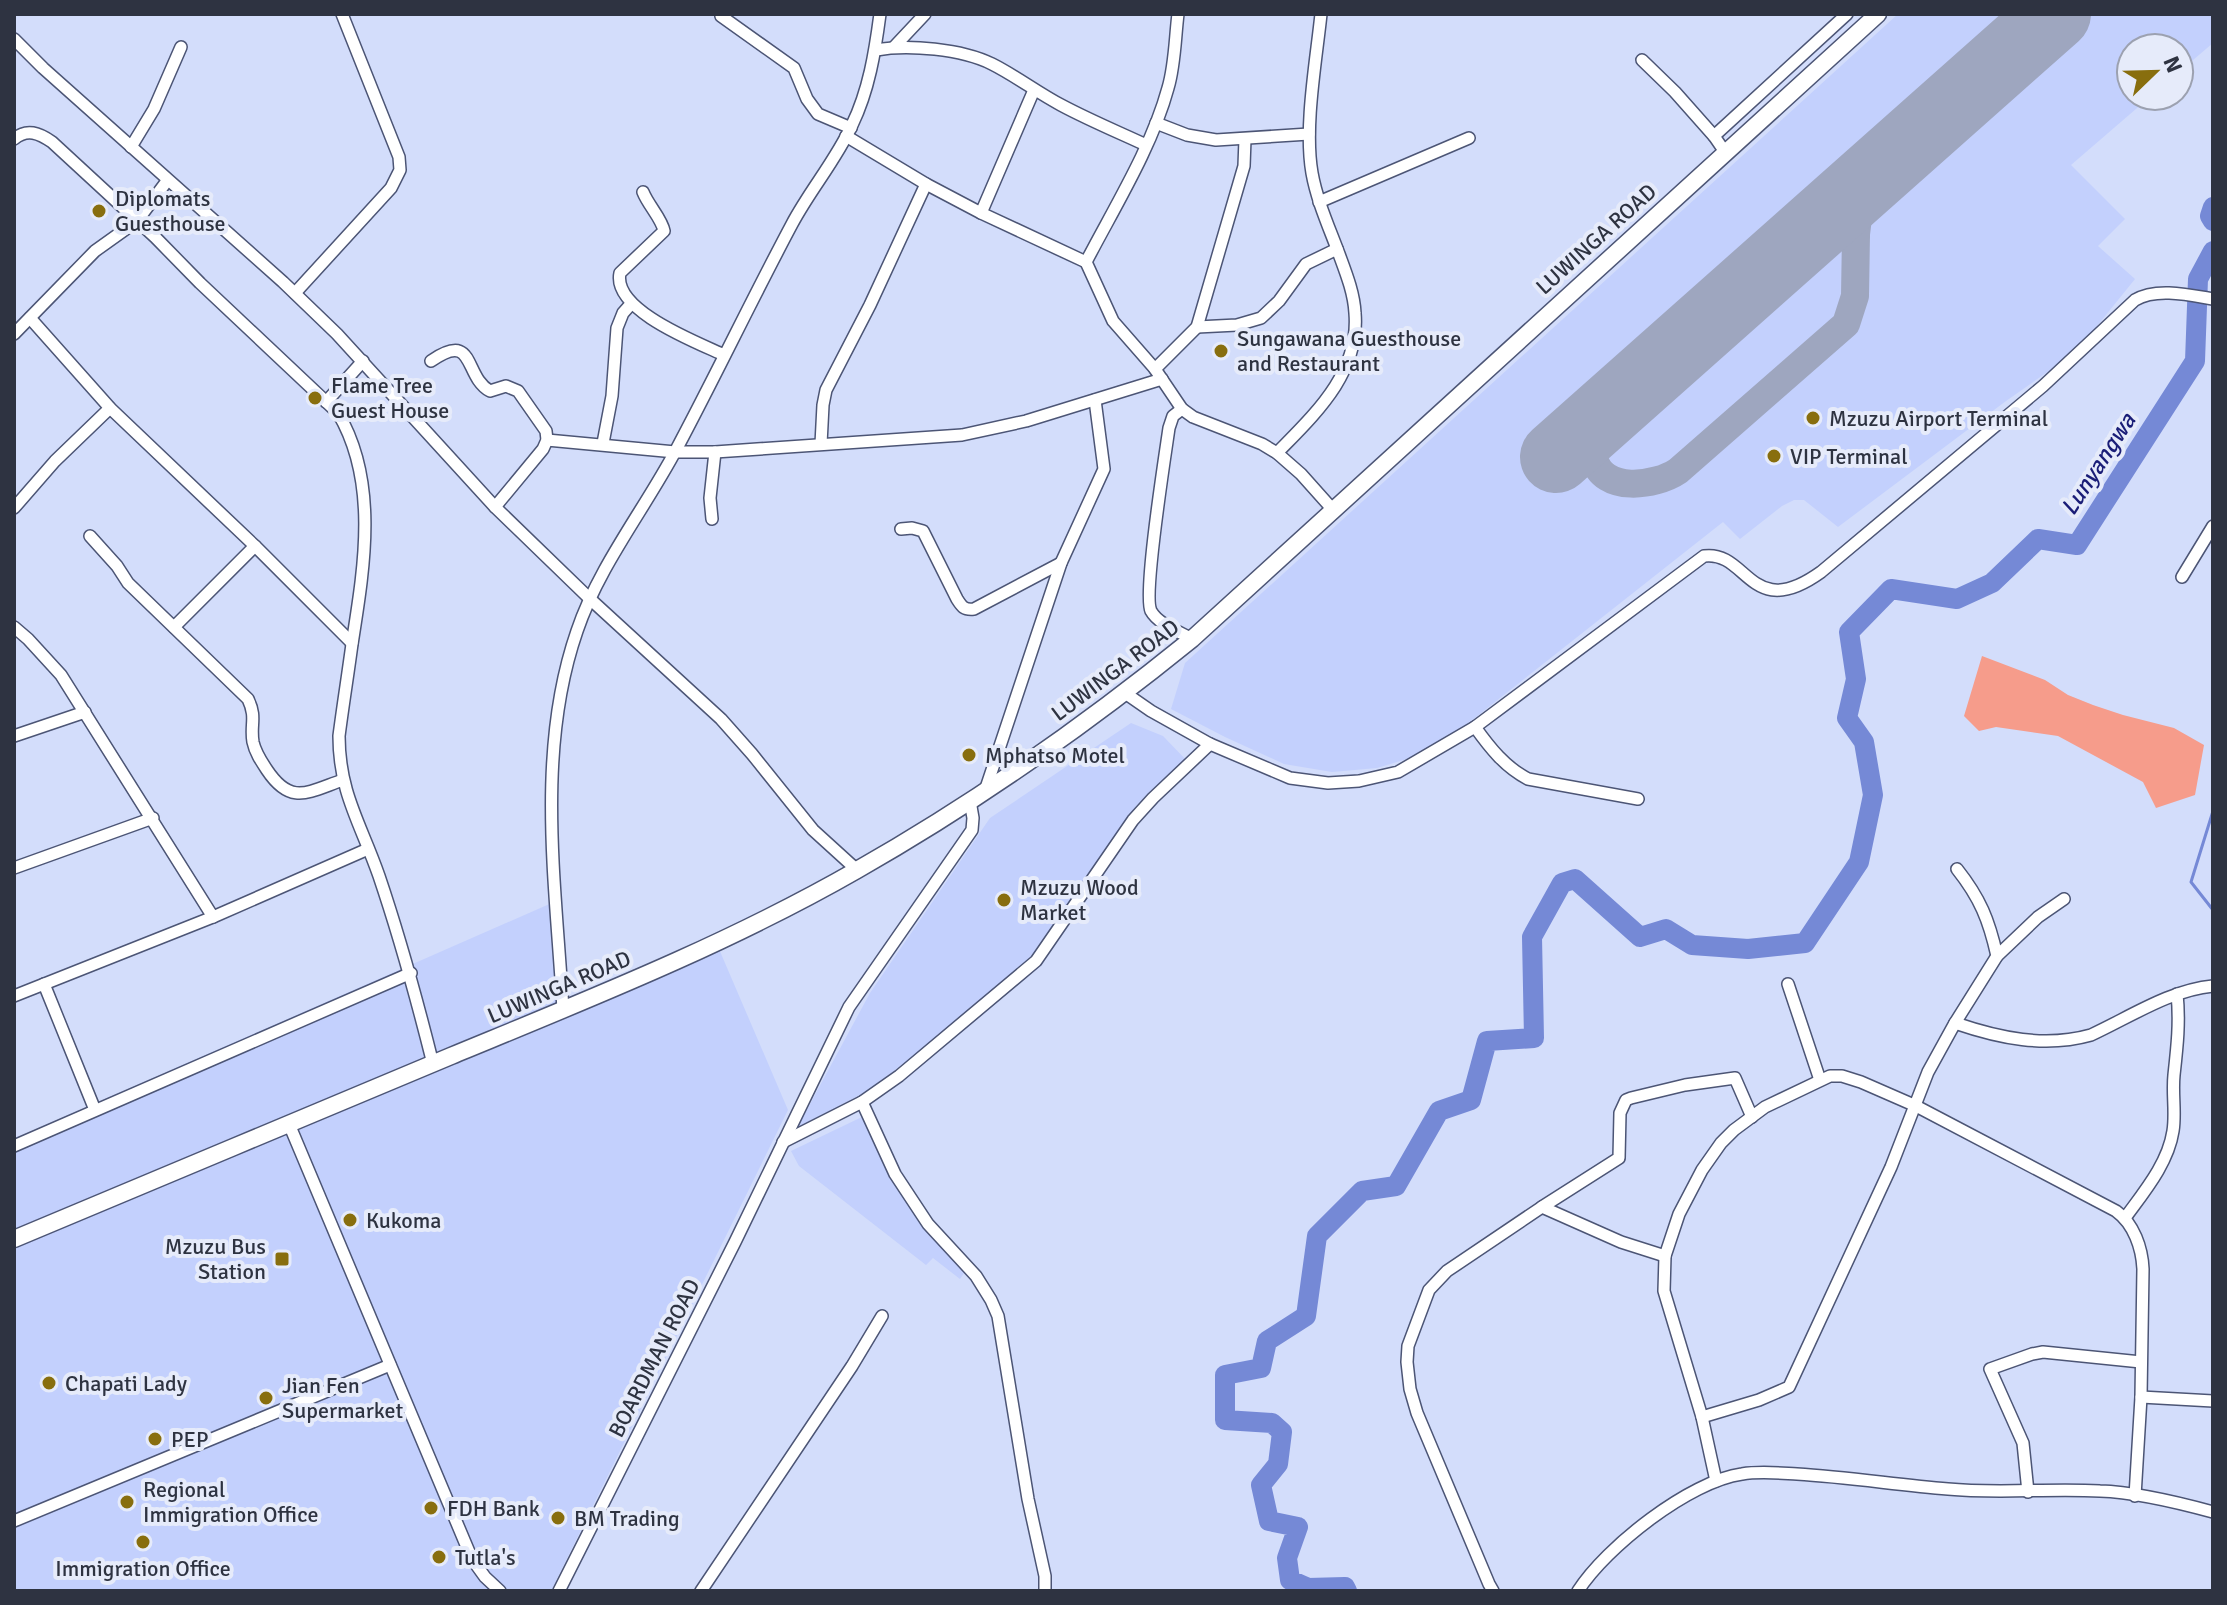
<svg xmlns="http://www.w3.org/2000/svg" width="2227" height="1605" font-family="Signika,sans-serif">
<rect width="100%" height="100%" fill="#d3ddfb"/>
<!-- built -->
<g fill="#c3d0fd">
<polygon points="1898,14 2213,14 2213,43 2179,72 2179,48 2131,48 2131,96 2151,96 2071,165 2125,219 2098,246 2135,279 2076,352 2006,401 1838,527 1804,500 1794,500 1782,506 1740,539 1723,522 1457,732 1407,759 1377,768 1332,772 1284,764 1225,737 1171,709 1185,663"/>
<polygon points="1131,723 1163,736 1188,762 1136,806 1035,957 873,1088 797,1128 870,993 990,818"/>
<polygon points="554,902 567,1015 719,949 788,1110 551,1591 14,1591 14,1139"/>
<polygon points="864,1116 881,1159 911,1208 968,1267 960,1279 933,1258 926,1265 799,1166 791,1151"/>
</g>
<!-- green -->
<polygon fill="#f69c8b" points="1982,656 2045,680 2068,695 2093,705 2123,715 2174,728 2204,745 2195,795 2156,808 2143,782 2058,736 1996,727 1979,731 1964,716"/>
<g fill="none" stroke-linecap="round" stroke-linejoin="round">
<!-- stream -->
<polyline stroke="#7589d6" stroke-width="3" points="2213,811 2191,882 2213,910"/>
<!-- river -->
<g stroke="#7589d6" stroke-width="20">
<polyline points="2213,207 2210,216 2213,221"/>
<polyline points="1347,1591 1345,1587 1308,1588 1290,1580 1287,1558 1298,1527 1269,1521 1261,1485 1278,1464 1282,1432 1272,1423 1225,1420 1225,1375 1261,1368 1267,1341 1306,1316 1317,1236 1362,1191 1396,1186 1439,1111 1471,1100 1487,1041 1534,1038 1532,937 1562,883 1575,879 1640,937 1666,929 1692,945 1748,949 1805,943 1859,862 1873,795 1864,742 1847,718 1856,679 1849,632 1891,589 1957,599 1992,583 2038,539 2077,545 2195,361 2198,279 2213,251"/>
</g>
<!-- taxiway -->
<g stroke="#9ea6bf" stroke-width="28">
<path d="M1811,230C1829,225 1840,225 1856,234"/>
<path d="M1598,419C1595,432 1591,445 1594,458C1602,494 1656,486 1678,471L1846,324L1855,296L1856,234L1862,185"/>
</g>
<!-- runway -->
<polyline stroke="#9ea6bf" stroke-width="72" points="1556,457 2055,14"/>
<!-- minor casing -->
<g stroke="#4c5575" stroke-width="14">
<g id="minor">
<path d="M1178,14C1175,38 1175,65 1168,88C1152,147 1114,208 1086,262L1113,321L1155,369L1182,409L1193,417L1262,444L1277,453L1301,474L1334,511"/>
<polyline points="721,16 794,68 807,99 818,114 851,128"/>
<polyline points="14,39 43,68 283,282 337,334 495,507 589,598 721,719 752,754 813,830 857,870"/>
<polyline points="894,47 925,14"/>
<path d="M876,50C908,44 962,49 992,64C1016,76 1038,93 1061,105C1089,120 1118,132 1146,145"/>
<polyline points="1642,60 1675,92 1714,136"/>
<polyline points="1156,123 1187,135 1216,140 1309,134"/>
<polyline points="846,136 926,184 981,213 1086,262"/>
<path d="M14,139C27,128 39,133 52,142L155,237L200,283L338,413C379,482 364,568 352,644C348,674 343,705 339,736C339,793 361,824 379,876C400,938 417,1000 433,1064"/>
<polyline points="131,147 154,109 181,47"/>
<polyline points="1725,152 1714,136 1847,14"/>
<path d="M643,192C648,205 662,219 664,231L620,273C612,310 696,342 724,355"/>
<polyline points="1319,202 1469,138"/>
<polyline points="981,213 1034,90"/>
<polyline points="295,293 391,188 400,170 399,157 342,14"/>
<polyline points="30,318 110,408 255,546 352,643"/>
<polyline points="1197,327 1237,325 1261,318 1279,301 1306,264 1337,249"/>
<polyline points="14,334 95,251 137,221 167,181"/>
<path d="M431,361C476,330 463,376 490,391L506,386L518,391L546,431L547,440L543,449L495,507"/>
<polyline points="1155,369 1197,327 1244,166 1245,139"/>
<polyline points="326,402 363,361"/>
<path d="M1182,409L1173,416L1169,428C1165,456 1143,595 1151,611C1158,624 1180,632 1192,639"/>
<polyline points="547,440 675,452 715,452 962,435 1026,421 1162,379"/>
<polyline points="603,443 612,396 617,328 623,313 631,304"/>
<polyline points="821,444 823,405 826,390 870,305 926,184"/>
<path d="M1277,453C1315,414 1360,373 1355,313C1354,293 1346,273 1339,254C1329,227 1317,201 1312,173C1304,127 1316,62 1321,14"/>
<polyline points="14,508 55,461 110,408"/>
<polyline points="712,519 710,498 715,452"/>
<path d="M901,529L912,528L923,531L957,599C962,607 964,610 974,609L1061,563"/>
<path d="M90,536L117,566L128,583L248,699C257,718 250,724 253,742C255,752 261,761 267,770C291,806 308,792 343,780"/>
<polyline points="2182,577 2213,526"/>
<polyline points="14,627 28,639 61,675 213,917"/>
<polyline points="174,627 255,546"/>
<path d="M1125,693L1151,711L1210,744L1290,778L1328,783L1359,781L1398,772L1475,727L1704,556C1748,550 1750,623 1821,572L2043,386L2135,300C2156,287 2190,295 2213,299"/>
<path d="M1475,727C1490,748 1505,767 1528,779L1638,799"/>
<polyline points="14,736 85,712"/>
<polyline points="985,791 1061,563 1104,469 1095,400"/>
<polyline points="14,868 153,818"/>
<path d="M1957,869C1980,898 1989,920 1997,956"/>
<polyline points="44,984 95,1110"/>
<polyline points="1788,984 1820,1080"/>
<polyline points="14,996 213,917 368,849"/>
<path d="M563,1010C556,885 535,752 577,631C599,566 644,510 676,450C716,375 752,299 792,224C810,190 836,160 852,125C869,90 875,52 880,14"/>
<path d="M1955,1023C1999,1038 2045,1048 2091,1035C2130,1017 2170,990 2213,986"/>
<polyline points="862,1102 895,1174 928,1224 976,1276 991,1300 998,1316 1028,1499 1045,1576 1045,1591"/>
<polyline points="289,1124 472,1559 485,1577 500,1591"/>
<polyline points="783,1142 862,1102 899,1076 1036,961 1133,820 1153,798 1210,744"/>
<polyline points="14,1146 411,973"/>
<polyline points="1542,1207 1619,1158 1620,1113 1626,1100 1631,1098 1685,1085 1735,1078 1752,1117"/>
<path d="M2125,1218C2143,1193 2168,1164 2173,1131C2176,1113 2172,1094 2174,1075C2177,1048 2180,1022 2177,994"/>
<polyline points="2141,1397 2213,1401"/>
<polyline points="1702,1417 1759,1400 1789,1387 1891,1167 1928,1072 1955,1023 1997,956 2038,917 2064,899"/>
<path d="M1716,1481L1702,1417L1664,1291L1665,1256L1679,1214L1702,1170L1721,1143L1734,1130L1765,1107L1830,1076H1842L1861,1082L1916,1106L2116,1211C2134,1224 2142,1248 2143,1269L2141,1397L2135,1496"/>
<polyline points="2028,1492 2023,1443 1990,1369 2032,1354 2043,1352 2141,1362"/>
<polyline points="14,1521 390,1365"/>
<polyline points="559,1591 735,1242 849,1007 972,830 973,818 970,801"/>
<polyline points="701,1591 852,1366 882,1316"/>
<polyline points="1493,1591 1489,1584 1417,1413 1410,1389 1407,1362 1408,1346 1429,1290 1447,1271 1542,1207 1621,1242 1665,1256"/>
<path d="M1578,1591C1606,1547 1690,1481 1742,1474C1760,1471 1779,1473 1797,1474C1848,1477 1898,1485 1948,1489C1998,1494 2049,1488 2100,1491C2134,1492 2180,1503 2213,1512"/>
</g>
</g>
<!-- highway casing -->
<g stroke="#4c5575" stroke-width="19">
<path id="highway" d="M14,1239C160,1178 305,1117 451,1056C589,999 728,944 857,870C975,803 1086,725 1192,639L1878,14"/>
</g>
<!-- minor -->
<use href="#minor" stroke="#fff" stroke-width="11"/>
<!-- highway -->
<use href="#highway" stroke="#fff" stroke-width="16"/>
</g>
<!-- markers -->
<g fill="#886e0e" stroke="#e6ebfa" stroke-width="3">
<circle cx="99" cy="211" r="8"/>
<circle cx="1221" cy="351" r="8"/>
<circle cx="315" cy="398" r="8"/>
<circle cx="1813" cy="418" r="8"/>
<circle cx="1774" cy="456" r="8"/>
<circle cx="969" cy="755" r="8"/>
<circle cx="1004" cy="900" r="8"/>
<circle cx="350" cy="1220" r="8"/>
<rect x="274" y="1251" width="16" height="16" rx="4"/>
<circle cx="49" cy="1383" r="8"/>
<circle cx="266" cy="1398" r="8"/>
<circle cx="155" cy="1439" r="8"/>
<circle cx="127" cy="1502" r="8"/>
<circle cx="431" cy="1508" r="8"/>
<circle cx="558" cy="1518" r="8"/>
<circle cx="143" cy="1542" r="8"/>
<circle cx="439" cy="1557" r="8"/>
</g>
<g text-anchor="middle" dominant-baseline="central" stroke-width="8" stroke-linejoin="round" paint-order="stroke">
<!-- poi labels -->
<g font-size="22" fill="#2e3341" stroke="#e6ebfa" text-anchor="start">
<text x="115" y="198">Diplomats<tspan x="115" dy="25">Guesthouse</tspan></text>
<text x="1237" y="338">Sungawana Guesthouse<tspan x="1237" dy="25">and Restaurant</tspan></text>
<text x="331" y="385">Flame Tree<tspan x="331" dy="25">Guest House</tspan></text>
<text x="1829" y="418">Mzuzu Airport Terminal</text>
<text x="1790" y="456">VIP Terminal</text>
<text x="985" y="755">Mphatso Motel</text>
<text x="1020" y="887">Mzuzu Wood<tspan x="1020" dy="25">Market</tspan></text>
<text x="366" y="1220">Kukoma</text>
<text x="266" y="1246" text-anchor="end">Mzuzu Bus<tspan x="266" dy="25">Station</tspan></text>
<text x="65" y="1383">Chapati Lady</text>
<text x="282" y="1385">Jian Fen<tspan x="282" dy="25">Supermarket</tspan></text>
<text x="171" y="1439">PEP</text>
<text x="143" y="1489">Regional<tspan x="143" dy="25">Immigration Office</tspan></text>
<text x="447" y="1508">FDH Bank</text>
<text x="574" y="1518">BM Trading</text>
<text x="455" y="1557">Tutla's</text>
<text x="143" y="1568" text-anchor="middle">Immigration Office</text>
</g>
<!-- street labels -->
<g font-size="22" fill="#2e3341" stroke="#e6ebfa">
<text transform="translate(1596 239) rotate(-42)">LUWINGA ROAD</text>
<text transform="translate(1115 670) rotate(-37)">LUWINGA ROAD</text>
<text transform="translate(559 987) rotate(-23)">LUWINGA ROAD</text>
<text transform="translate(654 1358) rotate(-63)">BOARDMAN ROAD</text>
</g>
<!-- water labels -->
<g font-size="24" font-style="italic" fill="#1a1d77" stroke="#e6ebfa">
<text transform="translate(2098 464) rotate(-57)">Lunyangwa</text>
</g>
</g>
<!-- border -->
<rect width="2227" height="1605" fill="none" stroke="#2e3341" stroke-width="32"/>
<!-- north arrow -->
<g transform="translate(2155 72) rotate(67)"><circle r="38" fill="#e6ebfa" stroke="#9ca1b0" stroke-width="2"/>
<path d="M0-6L14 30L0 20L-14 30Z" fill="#886e0e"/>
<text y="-12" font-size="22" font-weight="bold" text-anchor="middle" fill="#2e3341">N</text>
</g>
</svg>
